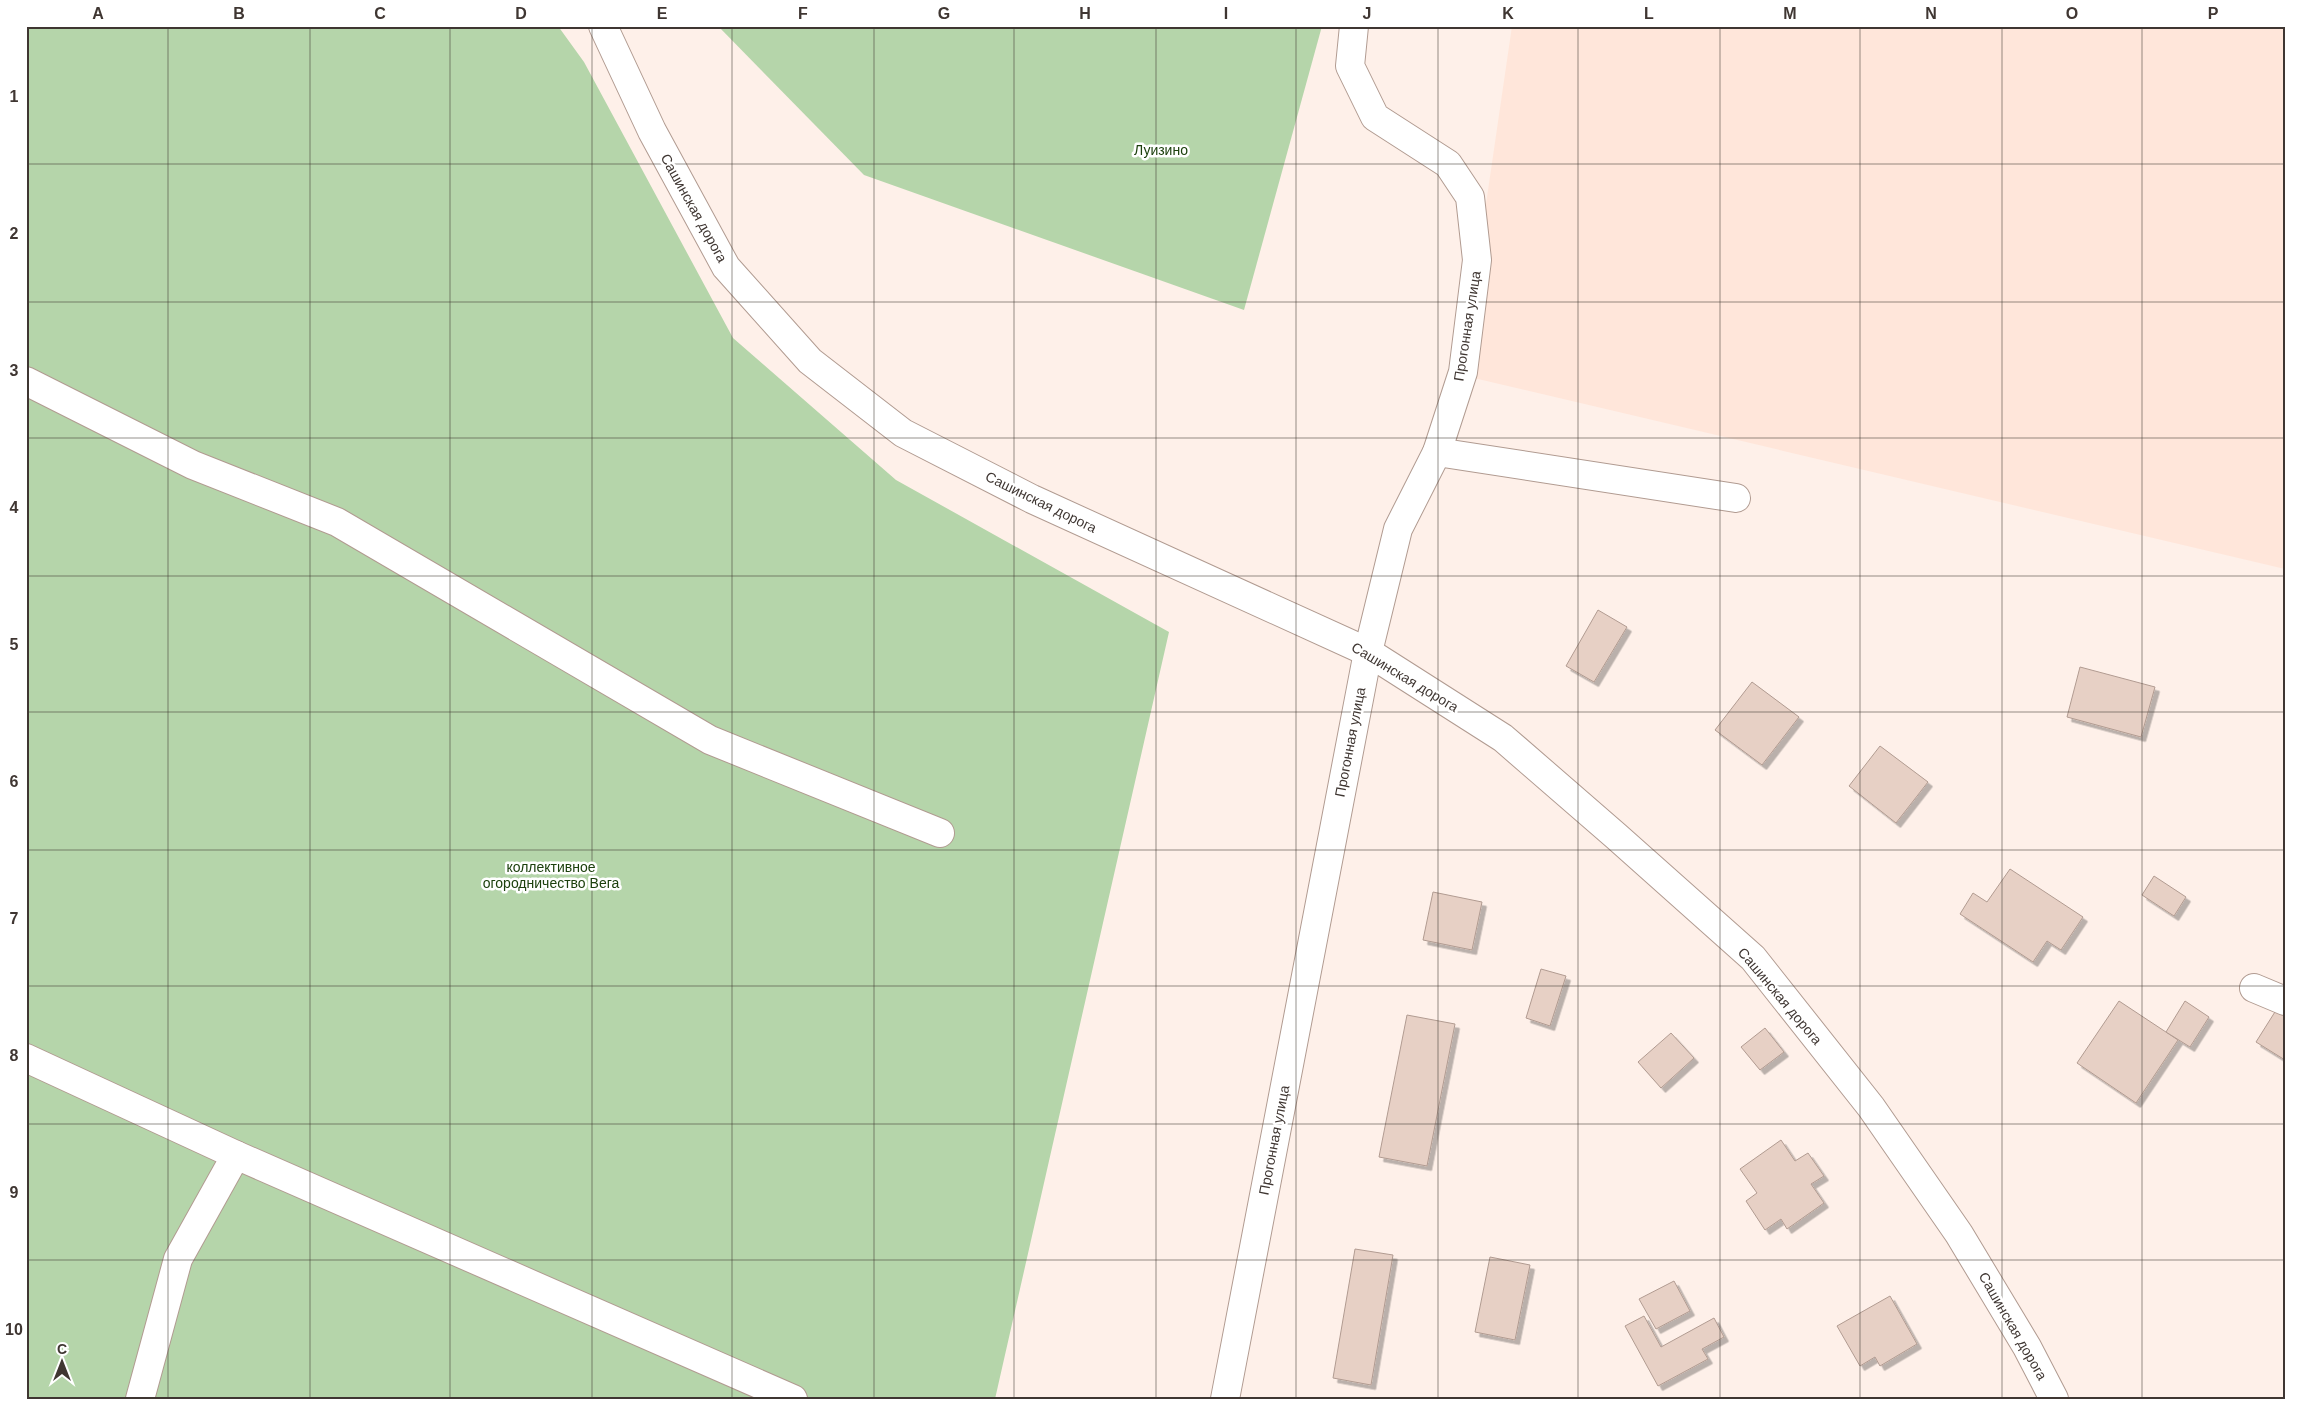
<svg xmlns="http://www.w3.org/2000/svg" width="2311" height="1425" font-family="Helvetica,sans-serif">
<defs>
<filter id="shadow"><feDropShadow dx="4.5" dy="4.5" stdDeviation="0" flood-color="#0004"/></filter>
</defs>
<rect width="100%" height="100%" fill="#fef0e9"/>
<!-- built -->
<polygon fill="#ffe6da" points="1512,26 2285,26 2285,569 1461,375"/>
<!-- green -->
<g fill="#b5d5aa">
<polygon points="26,26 558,26 584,62 733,338 896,480 1169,632 995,1399 26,1399"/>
<polygon points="718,26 1322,26 1244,310 864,175"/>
</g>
<!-- building -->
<g fill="#e7d0c5" stroke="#b19b91" filter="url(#shadow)">
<polygon points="1598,610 1627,627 1594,682 1566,666"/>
<polygon points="2080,667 2155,687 2141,737 2067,717"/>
<polygon points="1752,682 1799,717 1762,765 1715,730"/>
<polygon points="1880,746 1928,782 1896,823 1849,786"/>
<polygon points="2010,869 2083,917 2061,950 2047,941 2033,962 1960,914 1973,893 1987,902"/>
<polygon points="2154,876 2186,897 2174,916 2142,895"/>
<polygon points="1433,892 1482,902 1472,950 1423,940"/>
<polygon points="1541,969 1566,976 1550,1026 1526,1018"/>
<polygon points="2285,996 2285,1060 2256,1042"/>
<polygon points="2119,1001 2178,1040 2136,1103 2077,1063"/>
<polygon points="2185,1001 2209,1017 2190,1047 2166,1032"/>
<polygon points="1407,1015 1455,1024 1427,1166 1379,1157"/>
<polygon points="1765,1028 1784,1052 1760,1070 1741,1047"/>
<polygon points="1671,1033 1694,1058 1661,1088 1638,1062"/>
<polygon points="1781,1140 1795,1161 1808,1153 1824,1176 1811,1184 1824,1203 1787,1229 1781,1219 1765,1230 1746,1201 1757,1193 1740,1169"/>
<polygon points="1355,1249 1393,1255 1371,1385 1333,1378"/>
<polygon points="1490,1257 1530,1265 1515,1340 1475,1332"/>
<polygon points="1674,1281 1690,1311 1656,1329 1639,1299"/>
<polygon points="1890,1296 1917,1344 1880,1366 1875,1357 1860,1366 1837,1326"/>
<polygon points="1644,1316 1661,1347 1714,1318 1724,1337 1702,1349 1708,1359 1658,1386 1625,1326"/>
</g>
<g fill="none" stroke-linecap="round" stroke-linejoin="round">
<!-- minor casing -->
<g stroke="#b19b91" stroke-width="30">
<g id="minor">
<polyline points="603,26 652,131 726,267 810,361 903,433 1032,499 1368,652 1503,738 1616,836 1753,958 1871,1107 1959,1234 2027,1347 2054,1399"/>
<polyline points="26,381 193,465 337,522 710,740 940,833"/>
<polyline points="1437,452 1736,498"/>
<polyline points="2254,988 2285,1001"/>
<polyline points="26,1058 236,1155 793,1399"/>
<polyline points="140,1399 178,1259 236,1155"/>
<polyline points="1225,1399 1368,652 1398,529 1437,452 1463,372 1477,260 1470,197 1448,164 1375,117 1350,66 1354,26"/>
</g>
</g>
<!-- minor -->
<use href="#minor" stroke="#fff" stroke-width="28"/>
</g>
<!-- grid -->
<path fill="none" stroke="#3f3632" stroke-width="1" stroke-opacity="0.55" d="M168,26V1399M310,26V1399M450,26V1399M592,26V1399M732,26V1399M874,26V1399M1014,26V1399M1156,26V1399M1296,26V1399M1438,26V1399M1578,26V1399M1720,26V1399M1860,26V1399M2002,26V1399M2142,26V1399M26,164H2285M26,302H2285M26,438H2285M26,576H2285M26,712H2285M26,850H2285M26,986H2285M26,1124H2285M26,1260H2285"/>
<g text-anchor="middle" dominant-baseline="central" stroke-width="5" stroke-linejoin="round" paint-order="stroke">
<!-- park labels -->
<g font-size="14" fill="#1c400d" stroke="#fff">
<text x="1161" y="150">Луизино</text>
<text x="551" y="867">коллективное<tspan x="551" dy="16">огородничество Вега</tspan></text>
</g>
<!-- street labels -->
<g font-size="14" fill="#3f3632" stroke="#fff">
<text transform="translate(694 208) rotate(61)">Сашинская дорога</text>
<text transform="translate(1467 326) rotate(-81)">Прогонная улица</text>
<text transform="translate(1041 502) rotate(26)">Сашинская дорога</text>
<text transform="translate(1405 677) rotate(31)">Сашинская дорога</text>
<text transform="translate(1350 742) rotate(-79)">Прогонная улица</text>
<text transform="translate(1780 996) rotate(50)">Сашинская дорога</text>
<text transform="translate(1274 1140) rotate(-79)">Прогонная улица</text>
<text transform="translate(2013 1326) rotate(60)">Сашинская дорога</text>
</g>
</g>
<!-- border -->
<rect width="2311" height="1425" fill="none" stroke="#ffffff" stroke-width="55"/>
<!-- north arrow -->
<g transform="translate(62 1362)" stroke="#ffffff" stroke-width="4" paint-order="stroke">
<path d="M0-4L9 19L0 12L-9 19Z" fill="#3f3632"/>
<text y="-8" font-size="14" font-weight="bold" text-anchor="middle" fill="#3f3632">С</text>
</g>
<rect x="28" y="28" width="2256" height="1370" fill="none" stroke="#3f3632" stroke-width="2"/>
<g font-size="16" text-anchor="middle" font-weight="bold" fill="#3f3632">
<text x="98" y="19">A</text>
<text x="239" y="19">B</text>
<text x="380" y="19">C</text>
<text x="521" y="19">D</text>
<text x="662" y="19">E</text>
<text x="803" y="19">F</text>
<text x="944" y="19">G</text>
<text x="1085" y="19">H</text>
<text x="1226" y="19">I</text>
<text x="1367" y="19">J</text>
<text x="1508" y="19">K</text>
<text x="1649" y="19">L</text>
<text x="1790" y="19">M</text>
<text x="1931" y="19">N</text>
<text x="2072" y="19">O</text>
<text x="2213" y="19">P</text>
<text x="14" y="102">1</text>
<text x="14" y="239">2</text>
<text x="14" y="376">3</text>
<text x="14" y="513">4</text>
<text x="14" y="650">5</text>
<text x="14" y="787">6</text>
<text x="14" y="924">7</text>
<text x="14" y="1061">8</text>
<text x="14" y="1198">9</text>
<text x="14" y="1335">10</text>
</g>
</svg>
